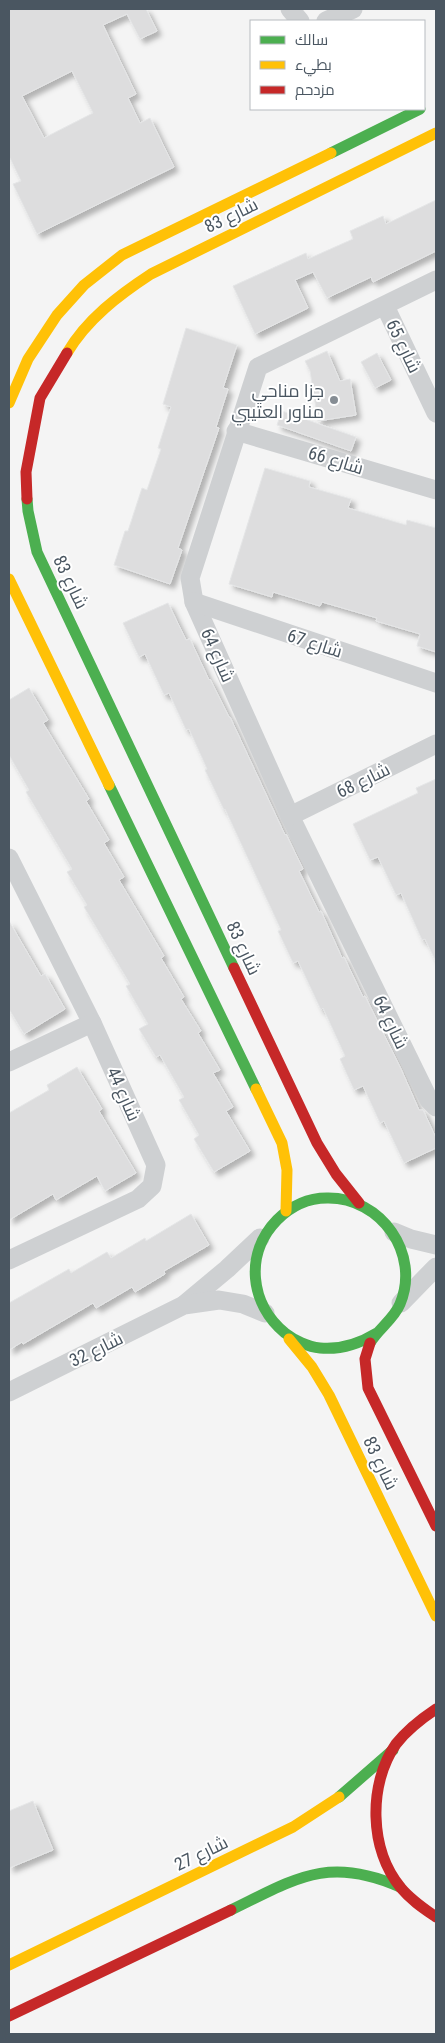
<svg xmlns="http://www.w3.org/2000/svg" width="445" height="2043" font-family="'Roboto Condensed',Cairo,sans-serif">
<defs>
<filter id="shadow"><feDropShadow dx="4.5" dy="4.5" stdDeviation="2.5" flood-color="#0004"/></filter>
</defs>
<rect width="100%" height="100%" fill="#f4f4f4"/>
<!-- building -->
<g fill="#ddddde" stroke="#e5e6e7" fill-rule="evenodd" filter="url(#shadow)">
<path d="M9,9H146L157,31L140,39L127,14L103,25L136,94L128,98L140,123L150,118L174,167L37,234L13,184L21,181L9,156ZM72,71L93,113L44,138L22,96Z"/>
<polygon points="436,200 436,251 373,282 371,277 327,298 313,272 295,280 308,308 255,334 233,286 306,253 308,259 353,239 350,231 383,216 386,224"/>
<polygon points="186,328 237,345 223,388 228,389 216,427 219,428 178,548 182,550 170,584 114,565 125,531 128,531 142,488 147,490 161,449 158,448 171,407 163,404"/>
<polygon points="327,351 340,381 350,379 356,415 318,421 310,371 305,361"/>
<polygon points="377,353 391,380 375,388 361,362"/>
<polygon points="282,411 356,437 351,451 277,425"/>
<polygon points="265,468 310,481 309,487 351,499 348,508 406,525 407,520 436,528 436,652 417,646 420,634 376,621 377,618 322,602 320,606 273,592 272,597 229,584"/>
<polygon points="168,603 186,640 190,639 209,680 210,679 229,717 230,717 285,835 286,834 303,869 299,871 319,912 321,911 342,958 344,957 363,997 365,996 401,1069 419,1110 423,1110 436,1138 436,1148 404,1163 384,1121 380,1123 363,1086 354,1090 340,1059 345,1056 323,1008 321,1010 298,961 293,963 278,931 281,930 225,809 224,810 205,770 207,769 189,729 186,730 169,693 164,695 145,654 139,657 123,623"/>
<polygon points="29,688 48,720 43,723 89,799 86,801 109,840 104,843 124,877 119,880 164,956 161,958 184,997 181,999 201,1031 198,1033 220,1070 213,1073 233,1107 226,1111 250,1151 214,1172 194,1139 199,1135 179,1100 184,1097 160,1055 156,1057 139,1029 148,1024 126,986 130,984 84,907 87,905 67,872 72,869 26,792 29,790 9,755 9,700"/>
<polygon points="436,779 436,962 425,939 422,940 401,893 396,895 378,857 370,860 353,824 418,793 416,788"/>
<polygon points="9,921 41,976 45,974 65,1009 24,1034 9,1009"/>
<polygon points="77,1067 102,1109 99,1111 136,1173 105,1191 97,1176 56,1200 53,1194 9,1220 9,1113 49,1090 47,1085"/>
<polygon points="191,1214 209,1245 164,1271 165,1274 135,1292 132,1287 96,1308 93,1303 23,1344 22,1342 9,1350 9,1303 69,1269 71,1273 107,1252 111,1258 145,1238 146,1241"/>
<polygon points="33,1801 53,1850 9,1868 9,1811"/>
</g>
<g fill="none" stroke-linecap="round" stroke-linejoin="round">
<!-- street -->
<g stroke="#ced0d2" stroke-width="19">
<polyline points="290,9 300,21"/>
<polyline points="326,21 353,9"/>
<polyline points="436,280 258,367 190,578 194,602 290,816 429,1100 436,1107"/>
<polyline points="385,306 436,413"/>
<polyline points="236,431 436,490"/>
<polyline points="194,602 436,683"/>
<polyline points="290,816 436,744"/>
<polyline points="9,858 92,1023 156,1165 152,1186 138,1199 9,1260"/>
<polyline points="9,1062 92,1023"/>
<polyline points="394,1232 411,1239 436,1245"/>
<polyline points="401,1303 436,1267"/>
<polyline points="185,1304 227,1269 260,1238"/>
<polyline points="9,1392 184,1305 219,1300 243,1304 265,1313"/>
</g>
<!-- fast -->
<g stroke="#4caf50" stroke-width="11">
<polyline points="331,153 420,109"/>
<polyline points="27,499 28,511 37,552 234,968"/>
<polyline points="109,785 256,1089"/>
<path d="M370,1343C378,1329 394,1319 400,1304C421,1254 381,1197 327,1198C307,1198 291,1206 277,1220C244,1254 250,1304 285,1333C294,1340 308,1347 320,1348C341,1350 359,1344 377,1333"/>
<polyline points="339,1797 393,1750"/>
<path d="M231,1910C295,1879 328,1855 400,1887"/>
</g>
<!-- slow -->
<g stroke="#ffc107" stroke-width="11">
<path d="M67,353C87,319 119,295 151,274L436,133"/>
<polyline points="9,403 28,359 57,315 84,285 122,255 331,153"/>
<polyline points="9,579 109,785"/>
<polyline points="256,1089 282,1143 287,1170 286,1211"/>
<polyline points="289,1339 312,1367 329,1395 436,1616"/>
<polyline points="9,1965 293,1827 339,1797"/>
</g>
<!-- jam -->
<g stroke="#c62828" stroke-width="11">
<polyline points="27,499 26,472 40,398 67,353"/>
<polyline points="234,968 317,1143 336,1174 359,1203"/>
<polyline points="370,1343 365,1359 368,1388 436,1526"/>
<path d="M436,1709C421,1719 407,1730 396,1744C368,1784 369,1850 401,1888C411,1900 423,1908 436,1917"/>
<polyline points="9,2016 231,1910"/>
</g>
</g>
<!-- markers -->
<circle fill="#868d94" stroke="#fff" stroke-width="2" cx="334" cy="400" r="5"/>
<g text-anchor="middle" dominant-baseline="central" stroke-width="4" stroke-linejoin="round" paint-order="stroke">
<!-- street labels -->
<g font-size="18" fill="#4a5661" stroke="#fff">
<text transform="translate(231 215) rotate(-26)">شارع 83</text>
<text transform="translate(404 346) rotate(64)">شارع 65</text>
<text transform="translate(336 460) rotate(17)">شارع 66</text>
<text transform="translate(71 582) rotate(64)">شارع 83</text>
<text transform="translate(315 643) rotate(18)">شارع 67</text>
<text transform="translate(218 655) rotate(66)">شارع 64</text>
<text transform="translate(363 780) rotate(-26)">شارع 68</text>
<text transform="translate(244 948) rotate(65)">شارع 83</text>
<text transform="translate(391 1022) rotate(64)">شارع 64</text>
<text transform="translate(124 1094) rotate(66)">شارع 44</text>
<text transform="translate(96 1349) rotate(-26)">شارع 32</text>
<text transform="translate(381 1463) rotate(64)">شارع 83</text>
<text transform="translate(201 1853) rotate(-26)">شارع 27</text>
</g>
<!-- poi labels -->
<g font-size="18" fill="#4a5661" stroke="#fff" text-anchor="end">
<text x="324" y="390">جزا مناحي<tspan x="324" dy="21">مناور العتيبي</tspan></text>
</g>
</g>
<!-- border -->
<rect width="445" height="2043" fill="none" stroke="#4a5661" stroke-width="20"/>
<!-- legend -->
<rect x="250" y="20" width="175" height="90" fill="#ffffff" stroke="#b7bbc0"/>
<rect x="260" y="36" width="25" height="8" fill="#4caf50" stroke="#b7bbc0"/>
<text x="295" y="45" font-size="15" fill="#4a5661">سالك</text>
<rect x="260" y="61" width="25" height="8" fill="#ffc107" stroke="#b7bbc0"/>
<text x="295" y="70" font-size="15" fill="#4a5661">بطيء</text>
<rect x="260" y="86" width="25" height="8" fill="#c62828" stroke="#b7bbc0"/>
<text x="295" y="95" font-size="15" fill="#4a5661">مزدحم</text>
</svg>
